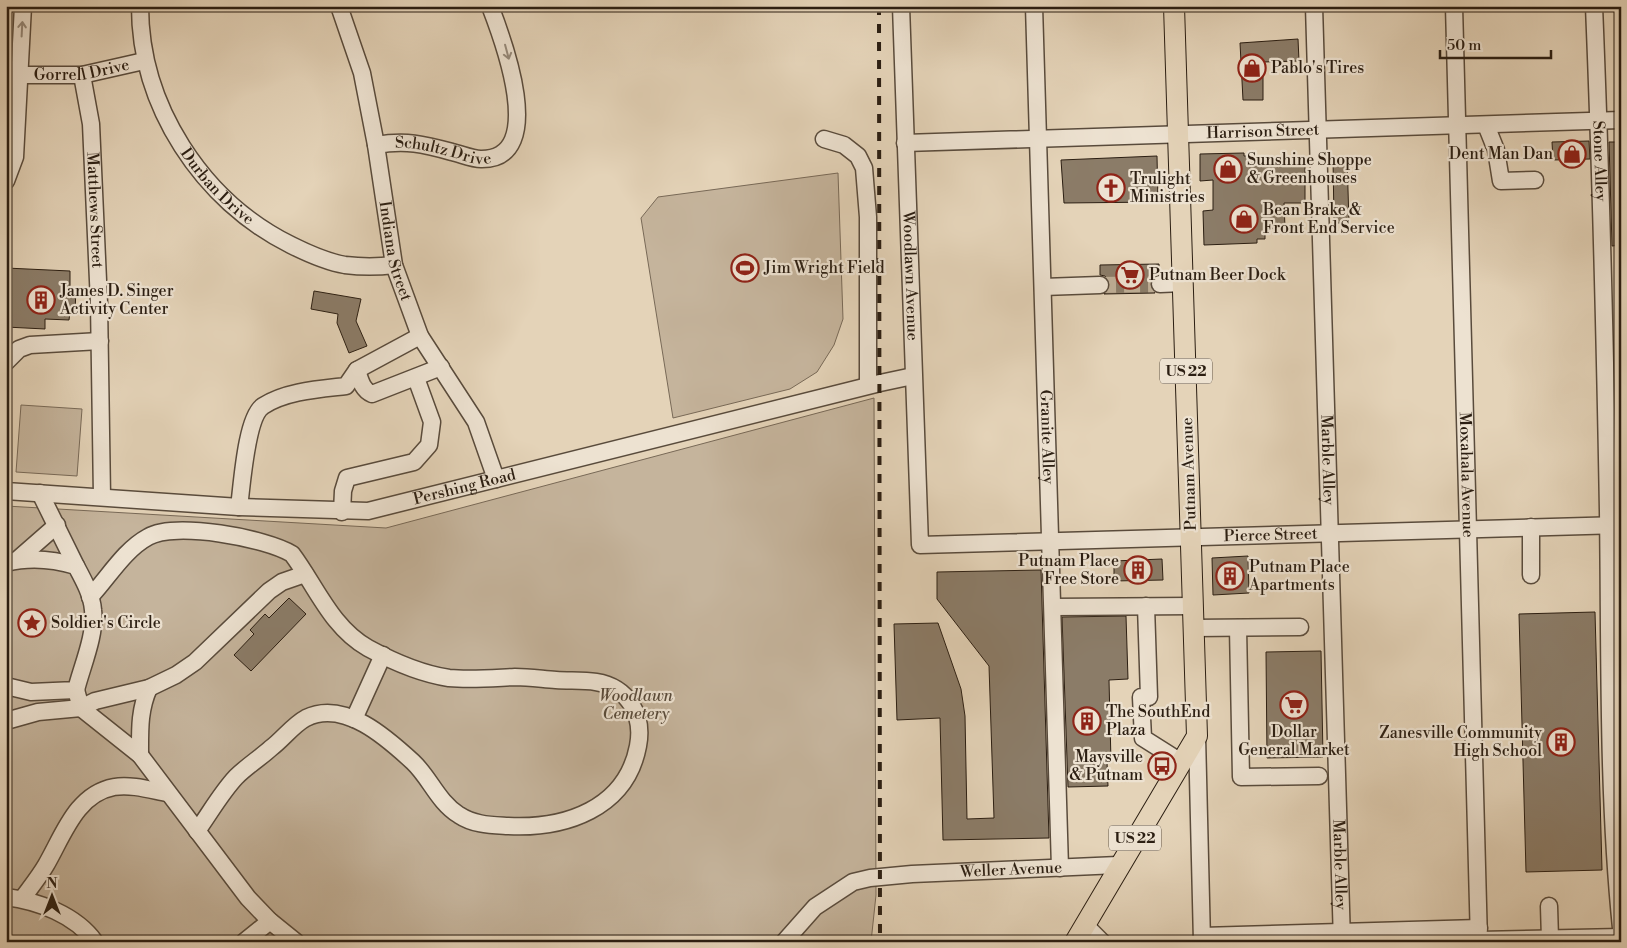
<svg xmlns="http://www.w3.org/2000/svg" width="1627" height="948" font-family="'Libre Bodoni',serif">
<rect width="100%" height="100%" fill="#e4d3b8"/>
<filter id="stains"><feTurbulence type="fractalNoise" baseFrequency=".004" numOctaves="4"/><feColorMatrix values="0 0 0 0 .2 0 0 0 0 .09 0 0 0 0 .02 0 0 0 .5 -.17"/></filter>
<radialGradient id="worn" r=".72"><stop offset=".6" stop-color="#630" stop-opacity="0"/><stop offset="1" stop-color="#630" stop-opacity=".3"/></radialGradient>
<!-- green -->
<g fill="#c5b49c" stroke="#786957">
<polygon points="838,173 843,319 834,345 817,372 790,389 673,418 641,218 658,197"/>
<polygon points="874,398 876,895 871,942 6,942 6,506 386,528"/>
<polygon points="21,405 82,409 77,476 16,472"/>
</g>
<!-- building -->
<g fill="#8b7c68" stroke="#2b1e12">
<polygon points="1298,39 1299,61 1263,62 1263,100 1243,100 1240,43"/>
<polygon points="1589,141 1590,159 1553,160 1552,142"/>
<polygon points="1609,142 1621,142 1621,245 1612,246"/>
<polygon points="1244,153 1244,156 1256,156 1256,160 1305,159 1305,203 1284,203 1285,228 1265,229 1265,239 1257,239 1257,243 1204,245 1203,211 1213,210 1213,180 1200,181 1200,154"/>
<polygon points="1157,156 1158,202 1064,203 1061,160"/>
<polygon points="1347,157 1349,223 1334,223 1333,158"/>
<polygon points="1159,264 1159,274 1154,276 1150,284 1155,293 1104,294 1109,290 1110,284 1105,276 1100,275 1100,265"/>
<polygon points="6,268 70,271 70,287 76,288 75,312 70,312 69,320 45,319 45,329 6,327"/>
<polygon points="314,291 361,299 356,321 367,346 349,353 337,323 338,314 311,309"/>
<polygon points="1248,556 1249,593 1213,595 1212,558"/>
<polygon points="1162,559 1163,580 1114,581 1114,561"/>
<polygon points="1041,570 1049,838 943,840 940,718 897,720 894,624 938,623 961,689 965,716 967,819 994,818 989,666 937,599 937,572"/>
<polygon points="289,598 306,614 251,671 234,655 254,634 250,630 265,614 269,618"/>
<polygon points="1595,612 1602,870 1526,872 1519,614"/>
<polygon points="1126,616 1128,679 1109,680 1111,762 1107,762 1108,786 1068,787 1062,617"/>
<polygon points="1321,651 1323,757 1267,758 1266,652"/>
</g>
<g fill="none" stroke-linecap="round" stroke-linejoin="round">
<!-- minor-tunnel -->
<polyline stroke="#bfaf97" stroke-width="16" stroke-dasharray="16 8" stroke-linecap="butt" points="1100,285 1160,284"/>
<!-- minor casing -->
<g stroke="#594b3c" stroke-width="19">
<g id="minor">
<path id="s1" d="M140,6C140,106 202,201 291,245C307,253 327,262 345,265C361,267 378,267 394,265"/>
<path id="s2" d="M339,6L362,73L376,145L394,265L420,336L476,422L496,479"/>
<path id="s3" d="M901,6L920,545L1621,525"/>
<path id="s4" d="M1034,6L1060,868"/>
<path id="s5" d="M1314,6L1342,942"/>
<path id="s6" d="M1454,6L1479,942"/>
<path id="s7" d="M1594,6C1601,175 1605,343 1608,511C1610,650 1607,790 1621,928"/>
<path id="s8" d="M20,75H82L144,61"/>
<path id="s9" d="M82,75L91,124L99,303L102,497"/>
<polyline points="1486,125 1496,150 1501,181 1535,180"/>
<polyline points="824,139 844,145 858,156 864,168 868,217 868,385"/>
<path id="s10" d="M905,143L1621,120"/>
<path id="s11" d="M376,145C406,140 423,144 452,152C461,154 472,159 481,159C549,160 502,37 490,6"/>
<polyline points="6,181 15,157 23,6"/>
<polyline points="1160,284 1183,283"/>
<polyline points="1043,287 1100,285"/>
<polyline points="6,362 19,349 30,345 100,341"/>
<path d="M357,370C360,379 362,390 372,394L441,367"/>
<path id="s12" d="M6,491L239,507L368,511L880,383L913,376"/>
<polyline points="40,493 76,566"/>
<path d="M239,507C242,486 246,417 263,406C286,391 320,389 346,386L357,370L420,336"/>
<polyline points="342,512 343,491 347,478 414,462 429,445 432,422 416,378"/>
<polyline points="1531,527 1531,575"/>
<polyline points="17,560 57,525"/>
<path d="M6,563C29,557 53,559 76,566C83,579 92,595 93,610C96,635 82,666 76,690L31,692L6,686"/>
<path d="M90,597C108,578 124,550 148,537C174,521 266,538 292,554C316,586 331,627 368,648C392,661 422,674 449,678C471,680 493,678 515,677C529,677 542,679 556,680C569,681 583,680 596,682C628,687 644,715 638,746C626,809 565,829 508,826C491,825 474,825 459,815C438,802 430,778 413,762C387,738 344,699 306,718C293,725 283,739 271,748C260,758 247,766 236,777C221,793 210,813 197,831"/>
<polyline points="1146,606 1149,697 1141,697 1143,738 1181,762"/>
<polyline points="1053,607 1193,606"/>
<polyline points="1193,628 1300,627"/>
<polyline points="1238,628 1241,777 1319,776"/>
<polyline points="76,690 81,708 140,755 248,898 270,921 296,942"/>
<polyline points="354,719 383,655"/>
<polyline points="6,721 38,712 81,708 95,701 149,688 176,675 195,662 269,591 282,582 305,574"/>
<polyline points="1197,736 1202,942"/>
<path d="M140,755C140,731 139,710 149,688"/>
<path d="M6,897C38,901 76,915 95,942"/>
<path d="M22,899C30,888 39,877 46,865C63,836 76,794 114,787C131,784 151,790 167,793"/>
<polyline points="1549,906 1550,939"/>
<polyline points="1085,925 1102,942"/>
<polyline points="1202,936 1479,928"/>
<polyline points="1479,940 1621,937"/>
<polyline points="244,942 270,921"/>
<path id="s13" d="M784,942L815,907L853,882L870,878L912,874L1118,865"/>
</g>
</g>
<!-- major casing -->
<g stroke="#2b1e12" stroke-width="22">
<polyline id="major" points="1075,942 1197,736 1174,6"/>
</g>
<!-- minor -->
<use href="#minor" stroke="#ede2d1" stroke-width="16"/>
<!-- major -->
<use href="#major" stroke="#e4d3b8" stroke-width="20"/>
<!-- rail -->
<polyline stroke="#2b1e12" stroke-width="4" stroke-dasharray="9 9" stroke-linecap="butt" points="879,6 880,942"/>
</g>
<!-- one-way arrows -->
<defs><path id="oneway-shaft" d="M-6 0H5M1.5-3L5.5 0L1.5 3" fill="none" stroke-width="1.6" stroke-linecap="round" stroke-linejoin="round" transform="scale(1.25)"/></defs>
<g stroke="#968a7b">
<use href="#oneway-shaft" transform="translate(22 29) rotate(-87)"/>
<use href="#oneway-shaft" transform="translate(507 52) rotate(75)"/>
</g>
<!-- icons -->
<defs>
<g id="shop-ring" transform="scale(1.4375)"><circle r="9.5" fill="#ede2d1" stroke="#8f2418" stroke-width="1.5"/><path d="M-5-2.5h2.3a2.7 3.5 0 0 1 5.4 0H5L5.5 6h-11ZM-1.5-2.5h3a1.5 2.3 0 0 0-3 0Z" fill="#8f2418"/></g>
<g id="church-ring" transform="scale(1.4375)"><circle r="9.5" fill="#ede2d1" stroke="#8f2418" stroke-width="1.5"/><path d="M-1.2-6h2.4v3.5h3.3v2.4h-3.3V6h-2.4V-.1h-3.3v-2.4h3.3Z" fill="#8f2418"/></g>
<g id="stadium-ring" transform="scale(1.4375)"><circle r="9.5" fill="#ede2d1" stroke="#8f2418" stroke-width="1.5"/><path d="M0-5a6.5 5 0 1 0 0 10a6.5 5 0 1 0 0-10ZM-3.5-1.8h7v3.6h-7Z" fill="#8f2418"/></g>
<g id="supermarket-ring" transform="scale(1.4375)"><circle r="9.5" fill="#ede2d1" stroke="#8f2418" stroke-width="1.5"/><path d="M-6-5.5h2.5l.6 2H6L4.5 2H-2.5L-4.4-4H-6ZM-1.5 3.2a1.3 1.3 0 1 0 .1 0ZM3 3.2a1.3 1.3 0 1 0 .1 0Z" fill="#8f2418"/></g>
<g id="building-ring" transform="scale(1.4375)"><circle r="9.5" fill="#ede2d1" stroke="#8f2418" stroke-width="1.5"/><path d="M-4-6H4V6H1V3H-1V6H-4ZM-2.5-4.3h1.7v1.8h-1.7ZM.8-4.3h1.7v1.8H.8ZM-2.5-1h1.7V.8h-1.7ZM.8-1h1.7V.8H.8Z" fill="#8f2418"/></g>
<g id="sight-ring" transform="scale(1.4375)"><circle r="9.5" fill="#ede2d1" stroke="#8f2418" stroke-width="1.5"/><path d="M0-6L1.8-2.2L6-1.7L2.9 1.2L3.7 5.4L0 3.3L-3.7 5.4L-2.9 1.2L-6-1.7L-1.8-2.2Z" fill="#8f2418"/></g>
<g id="bus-ring" transform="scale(1.4375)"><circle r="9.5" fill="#ede2d1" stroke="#8f2418" stroke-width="1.5"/><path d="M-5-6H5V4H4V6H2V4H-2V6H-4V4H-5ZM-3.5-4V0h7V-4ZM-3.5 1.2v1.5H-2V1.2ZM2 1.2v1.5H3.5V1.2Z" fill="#8f2418"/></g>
</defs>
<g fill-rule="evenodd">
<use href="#shop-ring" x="1252" y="68"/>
<use href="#shop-ring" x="1572" y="154"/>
<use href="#shop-ring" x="1228" y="169"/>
<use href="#church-ring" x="1111" y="188"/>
<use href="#shop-ring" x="1244" y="219"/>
<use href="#stadium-ring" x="745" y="268"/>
<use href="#supermarket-ring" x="1130" y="275"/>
<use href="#building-ring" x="41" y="300"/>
<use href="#building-ring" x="1138" y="570"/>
<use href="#building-ring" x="1230" y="576"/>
<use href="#sight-ring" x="32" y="623"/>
<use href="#supermarket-ring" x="1294" y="705"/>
<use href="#building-ring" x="1087" y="721"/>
<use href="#building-ring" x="1561" y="742"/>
<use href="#bus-ring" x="1162" y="766"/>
</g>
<g text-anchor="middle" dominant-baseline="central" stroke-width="4.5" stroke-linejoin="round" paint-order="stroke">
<!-- shield labels -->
<g fill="#ede2d1" stroke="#65594b" stroke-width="1">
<rect x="1160" y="358.5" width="52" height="25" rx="4"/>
<rect x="1109" y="825.5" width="52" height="25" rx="4"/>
</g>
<g font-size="15" font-weight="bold" fill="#2b1e12">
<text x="1186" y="371">US 22</text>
<text x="1135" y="838">US 22</text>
</g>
<!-- poi labels -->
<g font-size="16" fill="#2b1e12" stroke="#ede2d1" text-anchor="start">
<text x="1271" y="68">Pablo's Tires</text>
<text x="1553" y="154" text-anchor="end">Dent Man Dan</text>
<text x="1247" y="160">Sunshine Shoppe<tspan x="1247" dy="18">&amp; Greenhouses</tspan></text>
<text x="1130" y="179">Trulight<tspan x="1130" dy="18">Ministries</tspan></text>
<text x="1263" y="210">Bean Brake &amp;<tspan x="1263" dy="18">Front End Service</tspan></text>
<text x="764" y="268">Jim Wright Field</text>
<text x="1149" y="275">Putnam Beer Dock</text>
<text x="60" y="291">James D. Singer<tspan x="60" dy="18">Activity Center</tspan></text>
<text x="1119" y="561" text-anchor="end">Putnam Place<tspan x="1119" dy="18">Free Store</tspan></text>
<text x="1249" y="567">Putnam Place<tspan x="1249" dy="18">Apartments</tspan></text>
<text x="51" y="623">Soldier's Circle</text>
<text x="1106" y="712">The SouthEnd<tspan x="1106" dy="18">Plaza</tspan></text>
<text x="1294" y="732" text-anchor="middle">Dollar<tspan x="1294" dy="18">General Market</tspan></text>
<text x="1542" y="733" text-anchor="end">Zanesville Community<tspan x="1542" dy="18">High School</tspan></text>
<text x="1143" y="757" text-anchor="end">Maysville<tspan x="1143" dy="18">&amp; Putnam</tspan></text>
</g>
<!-- street labels -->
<g font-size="16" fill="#2b1e12" stroke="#ede2d1">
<text stroke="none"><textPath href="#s8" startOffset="62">Gorrell Drive</textPath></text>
<text stroke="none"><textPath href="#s10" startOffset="358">Harrison Street</textPath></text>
<text stroke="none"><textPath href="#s11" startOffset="68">Schultz Drive</textPath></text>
<text stroke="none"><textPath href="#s7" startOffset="155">Stone Alley</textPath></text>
<text stroke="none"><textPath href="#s1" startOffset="202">Durban Drive</textPath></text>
<text stroke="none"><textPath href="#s9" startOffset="136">Matthews Street</textPath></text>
<text stroke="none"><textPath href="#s2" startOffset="252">Indiana Street</textPath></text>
<text stroke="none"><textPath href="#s3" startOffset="270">Woodlawn Avenue</textPath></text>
<text stroke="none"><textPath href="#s4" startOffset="431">Granite Alley</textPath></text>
<text stroke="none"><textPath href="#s5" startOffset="454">Marble Alley</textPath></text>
<text transform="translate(1189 474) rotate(-92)">Putnam Avenue</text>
<text stroke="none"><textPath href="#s6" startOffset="469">Moxahala Avenue</textPath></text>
<text stroke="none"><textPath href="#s12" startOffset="462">Pershing Road</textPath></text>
<text stroke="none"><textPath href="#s3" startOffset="890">Pierce Street</textPath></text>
<text stroke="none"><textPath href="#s5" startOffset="859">Marble Alley</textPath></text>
<text stroke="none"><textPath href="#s13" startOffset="251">Weller Avenue</textPath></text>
</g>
<!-- park labels -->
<g font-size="16" font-style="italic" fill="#594b3b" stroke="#ede2d1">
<text x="636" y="696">Woodlawn<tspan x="636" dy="18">Cemetery</tspan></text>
</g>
</g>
<!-- margin -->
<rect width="1627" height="948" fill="none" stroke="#e4d3b8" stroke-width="25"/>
<rect x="8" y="8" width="1612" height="933" fill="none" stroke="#2b1e12" stroke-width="2.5"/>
<rect x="12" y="12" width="1602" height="923" fill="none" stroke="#2b1e12"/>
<!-- north arrow -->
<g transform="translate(52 896)" stroke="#ede2d1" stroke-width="4" paint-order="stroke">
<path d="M0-4L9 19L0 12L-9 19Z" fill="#2b1e12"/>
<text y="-8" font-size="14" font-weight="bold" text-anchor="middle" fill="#2b1e12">N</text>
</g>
<!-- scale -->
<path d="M1440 50v8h111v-8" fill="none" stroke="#2b1e12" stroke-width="2.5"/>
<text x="1447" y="50" font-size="15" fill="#2b1e12" stroke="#ede2d1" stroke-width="4" paint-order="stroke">50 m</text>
<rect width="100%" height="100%" filter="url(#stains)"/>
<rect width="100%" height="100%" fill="url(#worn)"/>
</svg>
